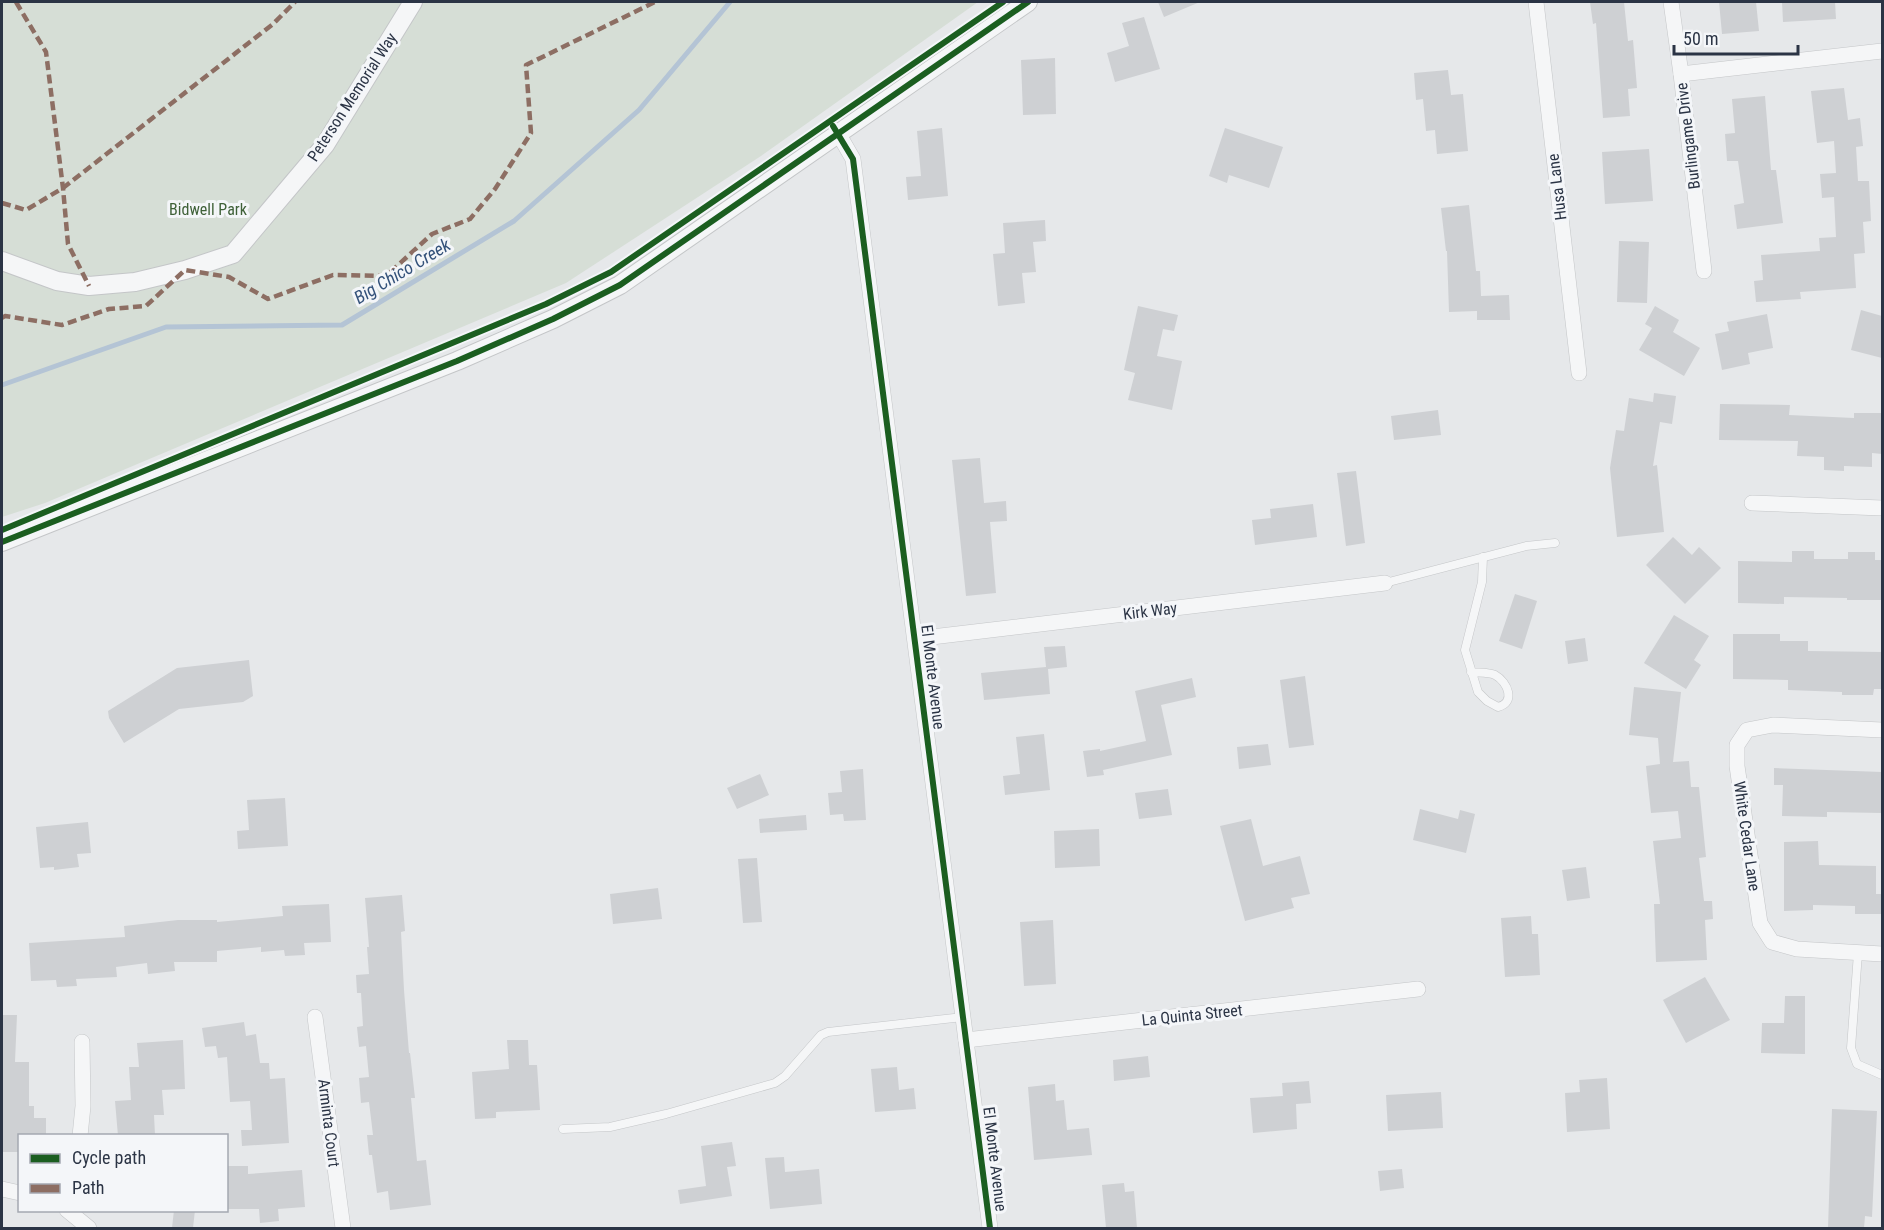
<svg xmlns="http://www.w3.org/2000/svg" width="1884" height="1230" font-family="'Roboto Condensed',sans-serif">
<rect width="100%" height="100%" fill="#e6e8ea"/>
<!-- green -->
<polygon fill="#d6ded6" points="2,2 978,2 761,156 566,283 45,503 2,517"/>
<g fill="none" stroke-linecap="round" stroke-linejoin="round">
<!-- stream -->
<polyline stroke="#b4c4d5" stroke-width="5" points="2,385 166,327 342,325 514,221 639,110 730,2"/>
</g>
<!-- building -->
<g fill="#ced0d3">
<polygon points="1158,2 1200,2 1164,17"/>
<polygon points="1590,2 1624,2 1628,41 1633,40 1637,88 1628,89 1630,116 1603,118 1596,23 1593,24"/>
<polygon points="1719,2 1756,2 1759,31 1722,34"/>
<polygon points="1782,2 1835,2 1836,19 1783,22"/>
<polygon points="1144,17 1160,69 1115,82 1107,53 1129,46 1122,23"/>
<polygon points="1055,58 1056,114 1023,115 1021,60"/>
<polygon points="1448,70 1451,95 1463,94 1468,151 1437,154 1435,130 1426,131 1423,99 1416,100 1414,73"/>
<polygon points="1844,88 1848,120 1860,118 1863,146 1856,147 1858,181 1869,181 1871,221 1863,222 1865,253 1854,254 1856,288 1800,292 1801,299 1756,302 1754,281 1763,280 1761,255 1820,251 1819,238 1836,237 1834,197 1822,198 1820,174 1836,173 1834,141 1817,143 1811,91"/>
<polygon points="1765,96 1771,170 1776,170 1783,223 1737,229 1734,205 1744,203 1738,161 1727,161 1725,134 1735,133 1732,99"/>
<polygon points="942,128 948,196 908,200 906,177 921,176 917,131"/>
<polygon points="1225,128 1283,147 1269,188 1229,175 1227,183 1209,176"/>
<polygon points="1649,149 1653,201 1605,204 1602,152"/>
<polygon points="1469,205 1476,271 1480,271 1481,296 1509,295 1510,320 1477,320 1477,311 1449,312 1447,251 1446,251 1441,208"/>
<polygon points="1045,220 1046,241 1033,242 1036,272 1022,273 1025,303 998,306 993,254 1005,253 1003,223"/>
<polygon points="1619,241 1649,242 1647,303 1617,302"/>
<polygon points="1138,306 1178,315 1174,331 1163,329 1157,356 1182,361 1172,410 1128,400 1135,373 1124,370"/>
<polygon points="1655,306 1679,320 1673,332 1700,348 1684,376 1639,350 1652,328 1645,324"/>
<polygon points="1861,310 1882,316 1882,358 1851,350"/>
<polygon points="1767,314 1773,348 1748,353 1750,364 1722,370 1715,334 1729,331 1727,322"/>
<polygon points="1654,393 1676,396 1672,424 1660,422 1653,466 1657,465 1664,532 1617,537 1610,468 1616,430 1624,431 1629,398 1653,402"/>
<polygon points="1720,404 1790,405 1789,415 1854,418 1854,413 1882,413 1882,454 1872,453 1872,467 1844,466 1844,471 1824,470 1824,457 1797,456 1798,441 1719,440"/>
<polygon points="1438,410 1441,435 1394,440 1391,416"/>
<polygon points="980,458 984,503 1006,501 1007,521 990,522 996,593 966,596 952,460"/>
<polygon points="1356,471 1365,543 1346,546 1337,473"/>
<polygon points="1313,504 1317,537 1255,545 1252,520 1271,518 1270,509"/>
<polygon points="1673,537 1692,555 1699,547 1721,568 1685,604 1646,565"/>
<polygon points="1792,551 1814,551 1814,559 1848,559 1848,552 1875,552 1875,560 1882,560 1882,600 1847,600 1847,598 1784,597 1784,604 1738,603 1738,561 1792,562"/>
<polygon points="1515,594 1537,601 1522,649 1499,641"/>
<polygon points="1674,615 1709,636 1694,660 1701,665 1686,689 1644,663"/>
<polygon points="1733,634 1780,634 1780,641 1808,641 1808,651 1882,652 1882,689 1874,689 1873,695 1842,695 1842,692 1788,690 1788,680 1733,679"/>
<polygon points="1585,638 1588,661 1568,664 1565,641"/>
<polygon points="1065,646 1067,667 1048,669 1050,694 984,700 981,673 1046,667 1044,647"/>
<polygon points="249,660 253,696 243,702 179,709 124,743 109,718 108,711 177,668"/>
<polygon points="1305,676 1314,745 1289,748 1280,680"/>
<polygon points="1192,678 1196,697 1161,705 1172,755 1103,770 1104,775 1087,777 1083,751 1100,749 1100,751 1146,741 1135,691"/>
<polygon points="1634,687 1681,692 1673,762 1689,761 1691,787 1699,787 1706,857 1699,858 1704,901 1712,901 1713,919 1705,920 1707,960 1656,962 1654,904 1660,904 1653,841 1681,838 1678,811 1651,813 1646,766 1660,764 1658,738 1629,735"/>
<polygon points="1044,734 1050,790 1005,795 1003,776 1020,774 1016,737"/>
<polygon points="1268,744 1271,765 1239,769 1237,747"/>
<polygon points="1774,768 1882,772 1882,813 1827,812 1827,817 1782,816 1783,785 1774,785"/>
<polygon points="863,769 866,820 844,821 843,814 830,815 828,793 842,792 840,771"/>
<polygon points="760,774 769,795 737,809 727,788"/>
<polygon points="1168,789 1172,815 1139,819 1135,793"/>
<polygon points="285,798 288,846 238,849 237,831 249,830 247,800"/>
<polygon points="1420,809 1458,819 1460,810 1475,814 1466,853 1413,840"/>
<polygon points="806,815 807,830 760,833 759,819"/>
<polygon points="1251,819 1263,866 1300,856 1310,894 1291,898 1294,908 1245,921 1220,826"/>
<polygon points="88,822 91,853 77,854 79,867 54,870 54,867 40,868 36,827"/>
<polygon points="1099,829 1100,866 1055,868 1054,831"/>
<polygon points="1818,841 1819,865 1876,866 1876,894 1882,894 1882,914 1855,914 1855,906 1813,905 1813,910 1784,911 1784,842"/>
<polygon points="757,858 762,922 743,923 738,859"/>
<polygon points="1586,867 1590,898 1567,901 1562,870"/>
<polygon points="658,888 662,919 613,924 610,894"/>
<polygon points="402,895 405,931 401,932 404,990 409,1053 410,1053 415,1098 411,1098 417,1161 426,1160 431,1205 390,1210 388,1191 377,1193 372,1155 369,1155 367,1135 373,1135 369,1102 361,1103 359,1078 369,1077 366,1046 359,1047 357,1027 363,1026 361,993 357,993 356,975 369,974 367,947 369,947 365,898"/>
<polygon points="329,904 331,942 304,943 305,955 285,956 284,950 261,952 261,947 217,951 217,962 174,962 175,971 148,974 147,963 116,967 117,977 76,979 77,986 57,987 56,980 31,981 29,943 125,937 124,926 178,920 217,920 217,922 283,916 282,906"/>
<polygon points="1531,916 1532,934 1538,934 1540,975 1505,977 1501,918"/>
<polygon points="1053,920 1056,984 1024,986 1020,922"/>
<polygon points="1705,977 1730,1020 1686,1043 1663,1000"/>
<polygon points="1785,996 1805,996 1805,1054 1761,1053 1762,1023 1784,1023"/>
<polygon points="2,1015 17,1015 15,1062 29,1062 29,1106 34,1106 34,1118 46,1118 46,1136 20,1136 20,1152 2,1152"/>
<polygon points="244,1022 246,1036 256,1034 260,1063 269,1063 270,1079 285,1078 289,1143 242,1146 241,1130 252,1130 250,1101 230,1102 227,1057 218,1058 216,1046 205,1047 202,1028"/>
<polygon points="183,1040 185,1089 162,1090 164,1115 154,1115 155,1135 118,1136 115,1101 131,1100 129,1067 139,1067 137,1043"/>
<polygon points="507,1040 528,1040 529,1065 537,1065 540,1110 496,1112 496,1118 475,1119 472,1072 509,1069"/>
<polygon points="1148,1056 1150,1077 1114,1081 1113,1060"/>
<polygon points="897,1067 899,1090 914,1088 916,1109 875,1112 871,1069"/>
<polygon points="1607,1078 1610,1129 1567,1132 1565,1093 1580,1092 1579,1080"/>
<polygon points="1309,1081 1311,1103 1296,1104 1297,1129 1253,1133 1250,1098 1283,1096 1282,1083"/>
<polygon points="1055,1084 1056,1101 1064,1100 1067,1130 1089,1128 1092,1155 1034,1160 1028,1087"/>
<polygon points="1441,1092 1443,1128 1388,1131 1386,1095"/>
<polygon points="1832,1109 1877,1111 1872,1217 1865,1216 1864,1228 1828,1228"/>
<polygon points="732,1142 736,1166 727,1167 732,1196 680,1204 678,1190 706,1186 701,1146"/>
<polygon points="784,1157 785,1172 819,1169 822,1204 770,1209 765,1158"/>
<polygon points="226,1166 248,1166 248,1174 302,1170 305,1207 278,1209 279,1221 260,1223 259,1209 226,1209"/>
<polygon points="1402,1169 1404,1188 1380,1191 1378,1171"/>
<polygon points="1124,1183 1125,1192 1134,1191 1137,1228 1106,1228 1102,1185"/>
<polygon points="174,1210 195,1210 193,1228 172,1228"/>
</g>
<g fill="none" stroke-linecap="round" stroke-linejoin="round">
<!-- service casing -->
<g stroke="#c4c6c8" stroke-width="9">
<g id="service">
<polyline points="1385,583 1526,546 1555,543"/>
<path d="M1471,672C1478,673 1488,672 1495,675C1508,682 1516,703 1498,707L1487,701L1478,692L1465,650L1482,582L1483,557"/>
<polyline points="1858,953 1851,1048 1857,1064 1882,1075"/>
<polyline points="563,1129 610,1127 666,1114 775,1083 785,1076 821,1035 828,1032 963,1017"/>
</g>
</g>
<!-- minor casing -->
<g stroke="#c4c6c8" stroke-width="16">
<g id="minor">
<polyline points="1536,2 1579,373"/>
<polyline points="1671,2 1681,74 1704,271"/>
<polyline points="1681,74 1882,51"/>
<polyline points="838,133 853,159 990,1228"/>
<polyline points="1752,503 1882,508"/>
<polyline points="915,639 1385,583"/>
<polyline points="1882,730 1773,725 1747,730 1737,745 1737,766 1760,923 1772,942 1797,949 1882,954"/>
<polyline points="315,1017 343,1228"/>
<polyline points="966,1040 1418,989"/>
<polyline points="80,1136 83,1106 82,1042"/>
<polyline points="2,1189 20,1193"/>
<polyline points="67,1210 89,1228"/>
</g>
</g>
<!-- tertiary casing -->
<g stroke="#c4c6c8" stroke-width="20">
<g id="tertiary">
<polyline points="2,261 57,281 89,286 135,282 185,270 233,254 325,145 413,2"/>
<polyline points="2,542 457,361 553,319 620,285 1028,2"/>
</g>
</g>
<!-- service -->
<use href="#service" stroke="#f5f6f7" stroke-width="8"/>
<!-- minor -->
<use href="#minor" stroke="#f5f6f7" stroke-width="15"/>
<!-- tertiary -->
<use href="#tertiary" stroke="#f5f6f7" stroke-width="18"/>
<!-- quiet -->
<g stroke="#8d6e63" stroke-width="4.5" stroke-dasharray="9 4.5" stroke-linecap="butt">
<polyline points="16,2 46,52 63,188 68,244 89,286"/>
<polyline points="2,203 26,210 63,188 273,24 295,2"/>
<polyline points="2,318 5,316 62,325 109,309 146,306 185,270 229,277 268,299 333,275 386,276 432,234 470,219 495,189 531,133 526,65 655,2"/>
</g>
<!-- cycleway casing -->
<g stroke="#f4f6f9" stroke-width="10">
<g id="cycleway">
<polyline points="833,126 853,159 990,1228"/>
<polyline points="2,530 546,304 611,272 1003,2"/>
<polyline points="2,542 457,361 553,319 620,285 1028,2"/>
</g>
</g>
<!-- cycleway -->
<use href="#cycleway" stroke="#1b5e20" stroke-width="6"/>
</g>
<g text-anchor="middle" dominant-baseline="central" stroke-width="6" stroke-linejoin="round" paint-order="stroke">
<!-- street labels -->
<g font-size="16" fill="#2b3445" stroke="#f4f6f9">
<text transform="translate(352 97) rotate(-57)">Peterson Memorial Way</text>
<text transform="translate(1688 136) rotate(-97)">Burlingame Drive</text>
<text transform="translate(1557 187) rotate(-97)">Husa Lane</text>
<text transform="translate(1150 611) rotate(-7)">Kirk Way</text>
<text transform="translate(933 677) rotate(83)">El Monte Avenue</text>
<text transform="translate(1747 836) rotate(82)">White Cedar Lane</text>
<text transform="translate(1192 1015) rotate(-6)">La Quinta Street</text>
<text transform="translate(329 1123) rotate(83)">Arminta Court</text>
<text transform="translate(995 1159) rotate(83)">El Monte Avenue</text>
</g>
<!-- park labels -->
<g font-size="16" fill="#3f6138" stroke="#f4f6f9">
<text x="208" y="209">Bidwell Park</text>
</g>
<!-- water labels -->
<g font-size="18" font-style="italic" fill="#34527a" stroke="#f4f6f9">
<text transform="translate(402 271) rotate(-31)">Big Chico Creek</text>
</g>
</g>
<!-- border -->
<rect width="1884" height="1230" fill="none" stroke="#2b3445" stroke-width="6"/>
<!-- legend -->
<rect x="18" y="1134" width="210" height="78" fill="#f4f6f9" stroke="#a4a8b1" stroke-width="1.5"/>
<rect x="30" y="1154" width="30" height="9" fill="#1b5e20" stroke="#a4a8b1" stroke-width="1.5"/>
<text x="72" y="1164" font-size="18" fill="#2b3445">Cycle path</text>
<rect x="30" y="1184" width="30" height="9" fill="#8d6e63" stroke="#a4a8b1" stroke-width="1.5"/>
<text x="72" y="1194" font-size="18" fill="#2b3445">Path</text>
<!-- scale -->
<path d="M1674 45v9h124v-9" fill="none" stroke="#2b3445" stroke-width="3"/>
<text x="1683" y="45" font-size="18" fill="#2b3445" stroke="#f4f6f9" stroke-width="4.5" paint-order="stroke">50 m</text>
</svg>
